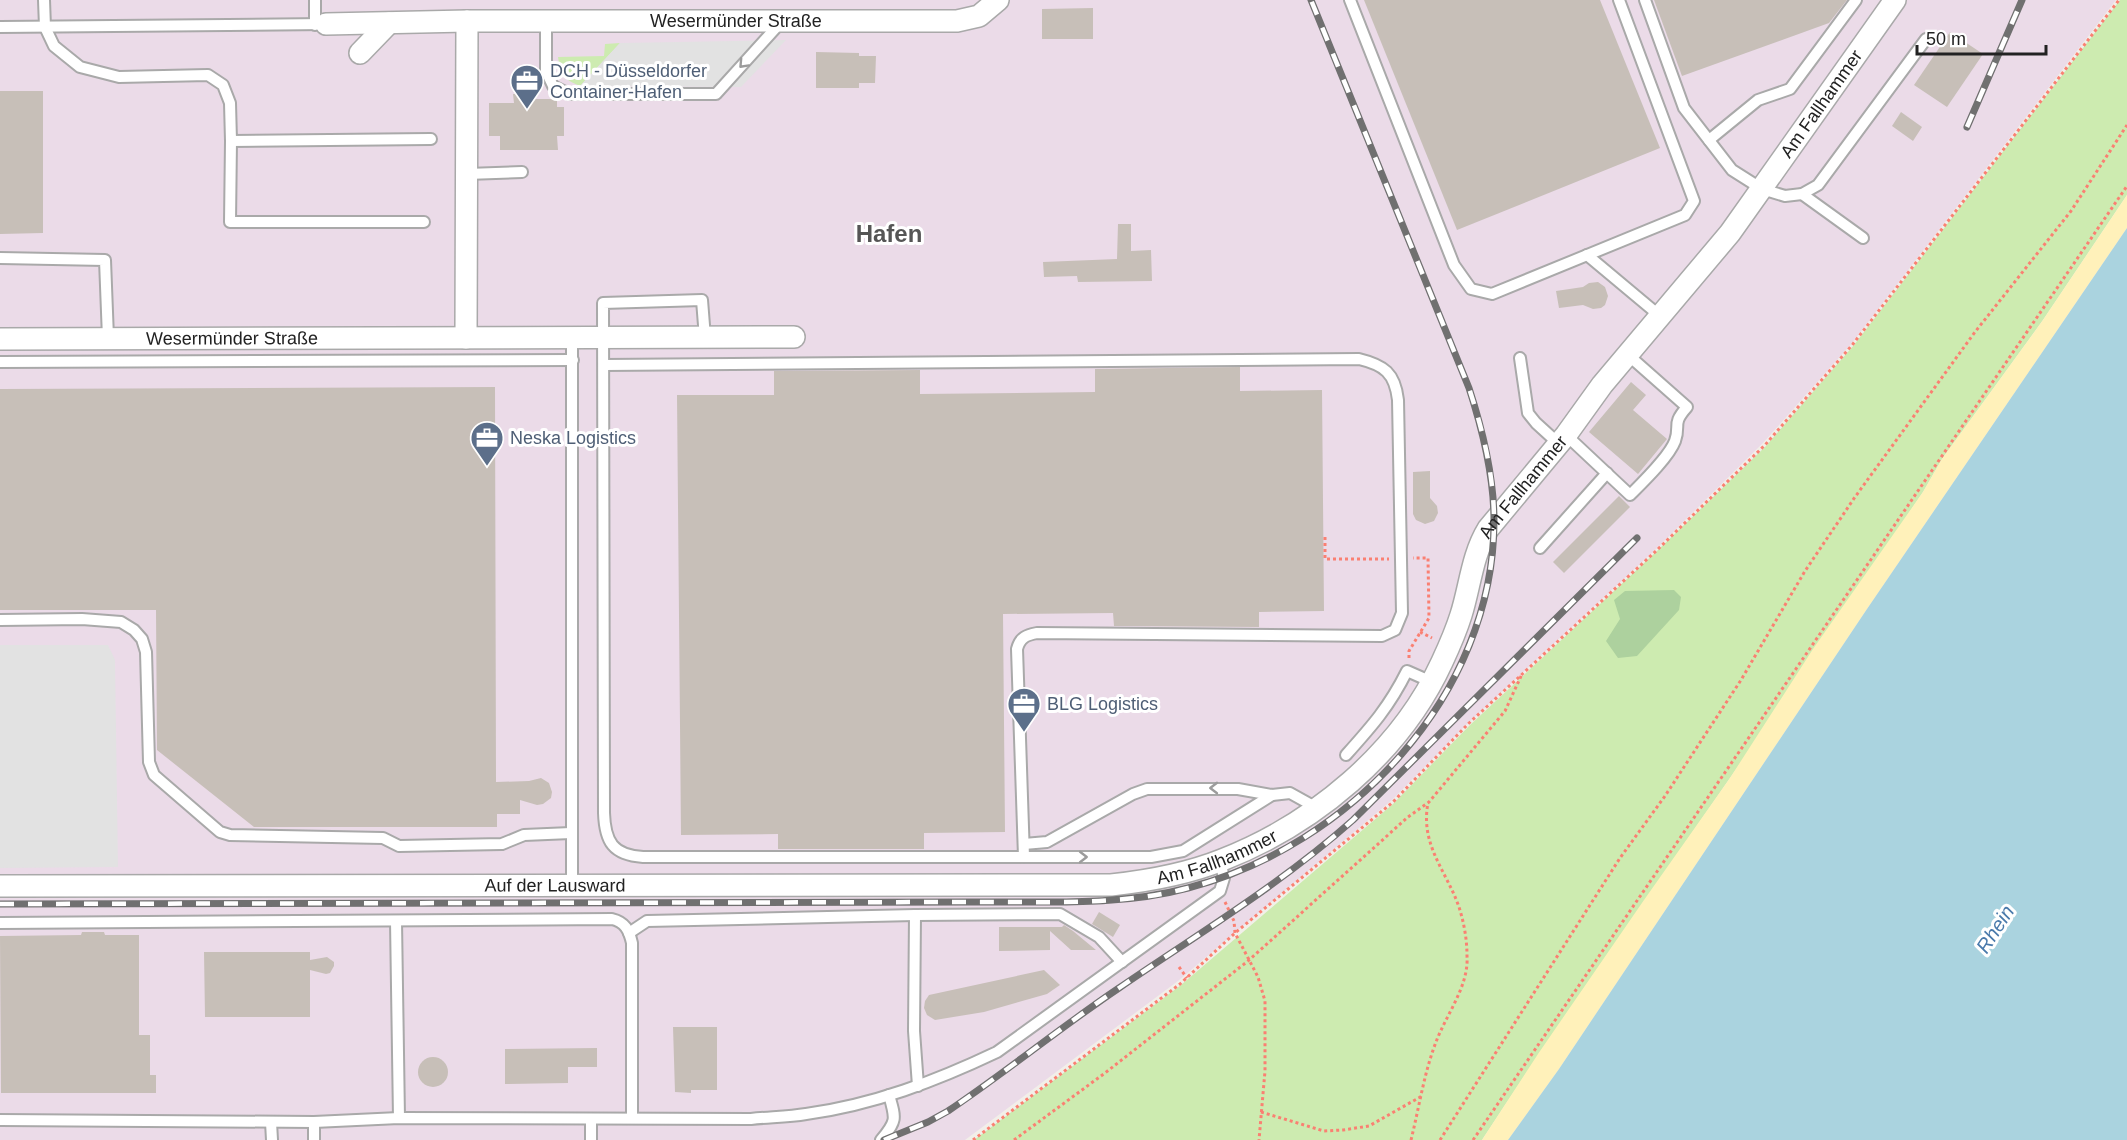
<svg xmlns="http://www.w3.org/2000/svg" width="2127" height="1140" font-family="Arial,sans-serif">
<rect width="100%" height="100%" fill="#f2efe9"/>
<!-- industrial -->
<polygon fill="#ebdbe8" points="0,0 2116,0 1852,343 1763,443 1655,550 1467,724 1392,800 1178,981 965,1140 0,1140"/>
<!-- grass -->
<g fill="#cdebb0">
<path d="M2120,0H2127V195L2043,320L1942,459L1923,492C1859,587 1796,683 1730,778C1647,898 1562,1017 1482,1140H974L1181,985L1393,804L1470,725L1657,551L1765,447L1854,345Z"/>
<path d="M620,43L580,86C562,78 561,75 558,57L604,56L605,44Z"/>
</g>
<!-- forest -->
<polygon fill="#add19e" points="1674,590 1681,597 1679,610 1637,656 1618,658 1606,641 1620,619 1614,600 1625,591"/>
<!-- sand -->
<polygon fill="#fff1ba" points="2127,195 2127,228 1867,609 1559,1069 1508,1140 1482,1140 1538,1054 1644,900 1730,778 1813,649 1923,492 1942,459 2043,320"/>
<!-- parking -->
<g fill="#e2e2e2">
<polygon points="786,40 741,87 580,86 620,43"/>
<polygon points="0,645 108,645 115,660 118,867 0,868"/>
</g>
<!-- water -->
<polygon fill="#aad3df" points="2127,228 2127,1140 1508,1140 1559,1069 1867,609"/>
<!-- building -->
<g fill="#c7bfb8">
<polygon points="1364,0 1600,0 1660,148 1457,230"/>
<polygon points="1654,0 1847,0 1829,23 1682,76"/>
<polygon points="1093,8 1093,39 1042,39 1042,9"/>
<polygon points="1950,32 1983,54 1947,107 1914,85"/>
<polygon points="816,52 859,53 859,56 876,56 875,83 859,83 859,88 816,88"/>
<polygon points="0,91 43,91 43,233 0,234"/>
<polygon points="513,94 530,94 530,99 557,99 557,107 564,107 564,136 557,136 558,150 500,150 500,136 489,136 489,103 514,103"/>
<polygon points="1901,112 1922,127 1913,141 1892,126"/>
<polygon points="1118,224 1131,224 1131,251 1151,250 1152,281 1078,282 1077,276 1044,277 1043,262 1117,259"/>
<polygon points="1598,282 1605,287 1608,296 1605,305 1601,308 1593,309 1583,305 1559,308 1556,291 1583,287 1589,283"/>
<polygon points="1240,367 1240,391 1322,390 1324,611 1259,612 1259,627 1114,626 1113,613 1003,614 1005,832 924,833 924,849 778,849 778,834 681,835 677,395 774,395 774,371 920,370 920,394 1095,392 1095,369"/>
<polygon points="1631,382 1646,395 1633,410 1667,439 1638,474 1589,432"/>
<polygon points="495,387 496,782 529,781 541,778 549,783 552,792 551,798 543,804 537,805 520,800 520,814 497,814 497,827 254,827 157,750 156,610 0,610 0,389"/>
<polygon points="1430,471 1430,498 1437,506 1438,513 1434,521 1425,524 1416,520 1413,514 1413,472"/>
<polygon points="1619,496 1630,507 1564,573 1553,562"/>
<polygon points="1099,912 1120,925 1113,937 1092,924"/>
<polygon points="1064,925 1073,931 1096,950 1071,950 1050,931 1050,950 999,951 999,927 1062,927"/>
<polygon points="82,932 104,932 105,935 139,935 139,1035 150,1035 150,1075 156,1075 156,1093 1,1093 0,936 81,935"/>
<polygon points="204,952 310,952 310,960 327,957 334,962 334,966 330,973 326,974 310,970 310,1017 205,1017"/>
<polygon points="1044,970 1060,985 1047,994 984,1012 935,1020 927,1015 924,1008 925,1001 929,995"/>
<polygon points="673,1027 717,1027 717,1090 691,1090 691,1093 675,1092"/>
<polygon points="597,1048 597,1067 568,1067 568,1083 505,1084 505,1049"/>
<circle cx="433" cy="1072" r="15"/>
</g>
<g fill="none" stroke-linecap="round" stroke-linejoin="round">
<!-- service casing -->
<g stroke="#a9a9a9" stroke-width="14">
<g id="service">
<polyline points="44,0 45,27 54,46 80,67 119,77 208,75 223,85 230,103 231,141 431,139"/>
<polyline points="315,0 315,25"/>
<polyline points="1350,0 1454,265 1471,289 1492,294 1685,215 1694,201 1619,0"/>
<polyline points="1645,0 1684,108 1732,170 1762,189 1785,196 1802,194 1818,185 1926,39"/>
<polyline points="546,21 546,71 553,86 569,94 716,94 782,21"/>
<polyline points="0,27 326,24"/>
<polyline points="1709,140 1758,100 1790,89 1856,0"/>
<polyline points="231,141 230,222 424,222"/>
<polyline points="467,174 522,172"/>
<polyline points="1802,194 1863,238"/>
<polyline points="1587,255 1660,316"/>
<polyline points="0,258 105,260 108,338"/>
<path d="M705,338L702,300L603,303L604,813C605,842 613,855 643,857H1151L1183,851L1272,795"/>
<polyline points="1520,358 1528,413 1536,423 1559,444"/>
<polyline points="0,362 573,360"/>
<path d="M604,365L1359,359C1384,365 1395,373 1398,400L1402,613L1395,630L1382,636L1037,633C1027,635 1020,637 1017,649L1024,857"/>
<path d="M1566,435L1630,495C1642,483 1669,457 1675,441C1681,424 1671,425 1687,407L1627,354"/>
<polyline points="1540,548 1607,473"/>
<polyline points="0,620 82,619 121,622 134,630 142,639 146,652 149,762 154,775 220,832 230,835 383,838 399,846 502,844 524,835 571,833"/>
<path d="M1346,755C1372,726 1389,707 1407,671L1432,682"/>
<polyline points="1024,844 1047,842 1133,794 1147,789 1238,789 1272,795 1290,793 1317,808"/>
<polyline points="572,886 572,339"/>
<polyline points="915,915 914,1031 918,1086"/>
<polyline points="396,921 399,1118"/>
<path d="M0,923L612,919C625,922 629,930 632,943V1118"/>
<polyline points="629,933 647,921 915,915 1060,914 1099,937 1122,962"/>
<path d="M0,1120L314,1122L399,1118L751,1119C769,1117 788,1117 806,1114C873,1105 936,1081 997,1052L1220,891L1224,878L1220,861"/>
<polyline points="271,1122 272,1140"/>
<polyline points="314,1140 314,1122"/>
<polyline points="591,1140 591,1119"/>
<path d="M881,1140C897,1121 896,1119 889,1095"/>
</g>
</g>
<!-- minor casing -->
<g stroke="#a9a9a9" stroke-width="24">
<g id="minor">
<path id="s1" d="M326,24L467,21H957L979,16L998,0"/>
<polyline points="360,53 389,23"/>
<polyline points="466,338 467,21"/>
<path id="s2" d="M0,339L794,337"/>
<path id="s3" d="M0,886L1111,885C1148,881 1187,874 1222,860C1314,824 1400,753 1442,662C1449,647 1456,631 1461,615C1470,587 1472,555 1488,529L1566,435L1602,385L1730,233L1895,0"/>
</g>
</g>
<!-- path -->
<g stroke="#fa8072" stroke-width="3" stroke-dasharray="3 3" stroke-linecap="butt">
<polyline points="1325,537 1325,559 1389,559"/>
<polyline points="1420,632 1432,638"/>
<polyline points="1409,658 1409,651 1429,618 1428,558 1413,558"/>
<polyline points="1225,902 1234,921 1235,933 1258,977 1265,1001 1265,1071 1259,1140"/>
<polyline points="1179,967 1187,978"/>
<polyline points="1261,1112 1324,1131 1343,1130 1369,1126 1422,1096"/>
<polyline points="973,1140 1180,984 1235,933 1393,802 1468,724 1656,551 1765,445 1853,344 2119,0"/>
<polyline points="1014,1140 1105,1073 1248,961 1408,817 1429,802 1505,711 1522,674"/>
<path d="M1411,1140C1419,1108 1424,1073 1436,1042C1446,1015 1469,986 1467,956C1467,939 1464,923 1459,907C1446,870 1420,845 1428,803"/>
<polyline points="1440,1140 1620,858 1665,796 1741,680 1805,571 1855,497 1975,332 2071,211 2127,125"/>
<polyline points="1473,1140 2127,186"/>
</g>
<!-- service -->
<use href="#service" stroke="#fff" stroke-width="10"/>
<!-- minor -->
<use href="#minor" stroke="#fff" stroke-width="21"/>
<!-- rail casing -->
<g stroke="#707070" stroke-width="7">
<g id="rail">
<polyline points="1967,127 2022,0"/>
<path d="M0,904L967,902C1040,901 1117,907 1188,888C1350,846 1494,695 1494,521C1494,475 1483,431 1469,388L1311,0"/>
<path d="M884,1140L928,1122L948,1111C1006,1072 1061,1027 1119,988C1198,934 1281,884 1353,820L1637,538"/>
</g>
</g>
<!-- rail -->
<use href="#rail" stroke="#fff" stroke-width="4.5" stroke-dasharray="14" stroke-linecap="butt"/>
</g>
<!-- one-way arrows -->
<defs><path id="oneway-chevron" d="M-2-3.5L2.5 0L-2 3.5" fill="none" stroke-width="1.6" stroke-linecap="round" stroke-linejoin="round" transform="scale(1.5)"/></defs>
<g stroke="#9c9c9c">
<use href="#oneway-chevron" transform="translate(743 64) rotate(133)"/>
<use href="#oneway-chevron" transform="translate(1214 788) rotate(-180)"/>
<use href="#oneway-chevron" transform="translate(1083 857)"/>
</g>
<!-- icons -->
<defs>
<g id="office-pin" transform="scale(1.725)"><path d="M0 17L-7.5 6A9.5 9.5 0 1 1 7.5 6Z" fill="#5c6f8a" stroke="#fff"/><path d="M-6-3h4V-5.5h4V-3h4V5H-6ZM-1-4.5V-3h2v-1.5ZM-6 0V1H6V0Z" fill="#fff"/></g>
</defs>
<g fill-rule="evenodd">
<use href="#office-pin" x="527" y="81"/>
<use href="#office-pin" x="487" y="438"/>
<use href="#office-pin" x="1024" y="704"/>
</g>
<g text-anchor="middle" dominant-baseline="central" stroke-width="6" stroke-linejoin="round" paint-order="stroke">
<!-- street labels -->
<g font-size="18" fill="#222" stroke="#fff">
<text stroke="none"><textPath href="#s1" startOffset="410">Wesermünder Straße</textPath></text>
<text stroke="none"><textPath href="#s3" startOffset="2210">Am Fallhammer</textPath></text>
<text stroke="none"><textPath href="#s2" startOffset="232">Wesermünder Straße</textPath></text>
<text stroke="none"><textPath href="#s3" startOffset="1724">Am Fallhammer</textPath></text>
<text stroke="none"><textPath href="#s3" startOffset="1221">Am Fallhammer</textPath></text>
<text stroke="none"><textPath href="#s3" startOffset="555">Auf der Lausward</textPath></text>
</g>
<!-- service labels -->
<g font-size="18" fill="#4e5e75" stroke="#fff" text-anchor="start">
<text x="550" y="71">DCH - Düsseldorfer<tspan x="550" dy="21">Container-Hafen</tspan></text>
<text x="510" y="438">Neska Logistics</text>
<text x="1047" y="704">BLG Logistics</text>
</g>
<!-- water labels -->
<g font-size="20" font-style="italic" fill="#4a7aab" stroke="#fff">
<text transform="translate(1995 929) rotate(-57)">Rhein</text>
</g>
<!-- district labels -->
<g font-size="24" font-weight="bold" fill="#555" stroke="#fff">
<text x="889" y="233">Hafen</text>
</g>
</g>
<!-- scale -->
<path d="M1917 45v9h129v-9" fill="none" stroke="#222222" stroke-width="3"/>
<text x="1926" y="45" font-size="18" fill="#222222" stroke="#ffffff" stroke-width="4.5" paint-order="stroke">50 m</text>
</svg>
